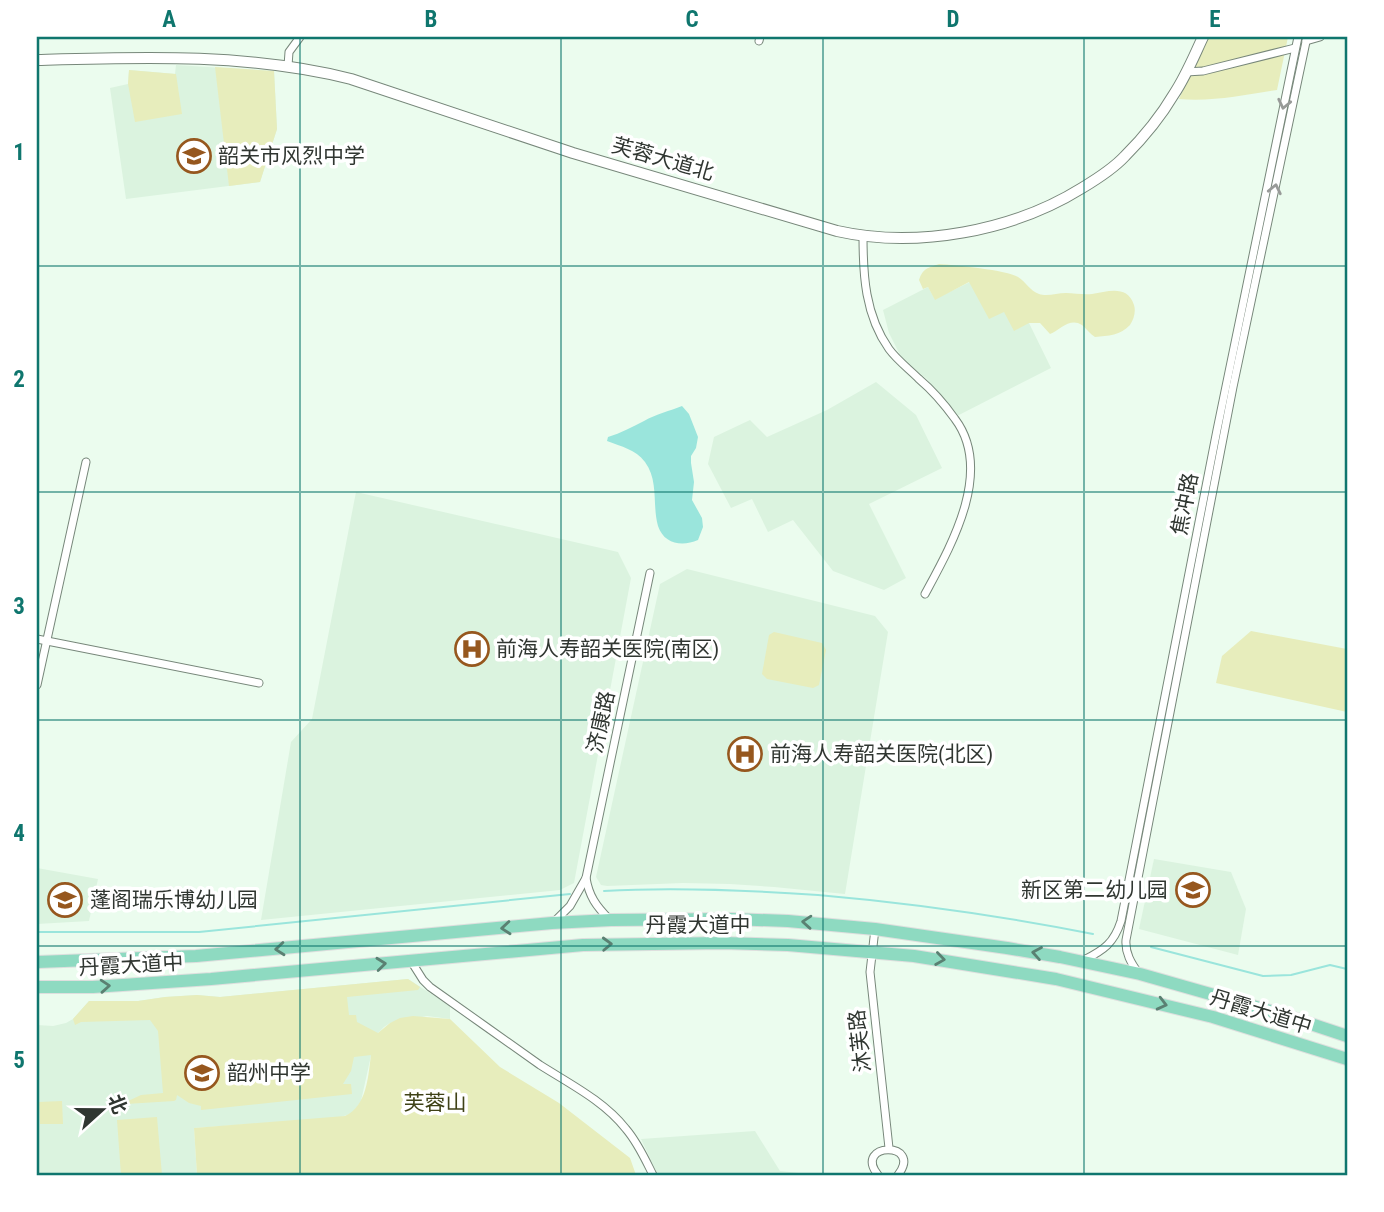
<svg xmlns="http://www.w3.org/2000/svg" width="1384" height="1212" font-family="'Roboto Condensed','Noto Sans SC',sans-serif">
<rect width="100%" height="100%" fill="#ebfcee"/>
<!-- built -->
<g fill="#dbf3df">
<polygon points="176,65 274,71 277,129 260,182 126,199 110,88 128,84 129,70 175,74"/>
<polygon points="970,282 1004,312 1029,323 1051,368 957,416 927,379 902,359 889,333 883,310 928,287 935,299"/>
<polygon points="876,382 916,415 942,468 869,504 906,578 884,590 833,571 793,520 768,532 752,499 731,508 708,464 714,437 750,420 767,437 827,410"/>
<polygon points="356,492 618,552 631,578 574,883 560,890 261,920 291,742 312,719"/>
<polygon points="687,569 875,616 888,632 845,894 774,887 730,884 683,883 607,886 601,885 596,877 660,584"/>
<polygon points="1154,859 1231,872 1246,909 1238,955 1139,929"/>
<polygon points="37,868 98,879 89,921 37,924"/>
<polygon points="408,979 450,1006 450,1019 427,1016 390,1023 384,1027 378,1033 374,1042 361,1101 353,1113 338,1118 194,1128 197,1175 37,1175 37,1025 53,1026 66,1023 73,1019 89,1001 138,1001 165,997 197,995 220,997"/>
<polygon points="755,1131 780,1171 817,1175 658,1175 641,1139"/>
</g>
<!-- green -->
<g fill="#e7edbc">
<path d="M1208,37H1288L1277,90C1245,95 1212,102 1179,99Z"/>
<polygon points="215,67 274,71 277,129 260,182 229,186"/>
<polygon points="129,70 176,74 182,114 135,122 128,84"/>
<path d="M939,264C954,265 1007,270 1018,277C1026,282 1030,291 1039,294C1047,297 1057,293 1066,293C1074,293 1084,295 1092,294C1107,292 1127,284 1134,305C1136,311 1134,319 1130,325C1121,335 1108,336 1095,337C1090,334 1087,329 1082,325C1070,317 1060,330 1050,334L1040,323H1029L1014,331L1004,312L989,319L969,282L935,300L928,287L923,289L919,280C923,268 928,268 939,264Z"/>
<polygon points="1251,631 1347,649 1347,712 1216,683 1222,656"/>
<polygon points="774,632 822,643 826,650 819,685 813,688 767,679 762,674 769,635"/>
<path d="M408,979L420,987L418,990L347,997L349,1015H356L357,1022L378,1033L390,1023L400,1018L413,1016L450,1019L500,1067L559,1103L630,1158L636,1175H197L194,1128L345,1116C367,1106 368,1077 371,1055L354,1057L351,1071L343,1084H351L352,1094L201,1110V1106L189,1103L177,1095L176,1100L174,1101L126,1104V1102L141,1095L163,1093L158,1031L150,1020L81,1022L75,1025L73,1019L89,1001H138L165,997L197,995L220,997Z"/>
<polygon points="62,1101 63,1124 40,1124 39,1102"/>
<polygon points="157,1117 162,1175 121,1175 117,1120"/>
</g>
<!-- water -->
<path fill="#9ae5dc" d="M682,406L689,414L698,437L696,448L691,456V463L694,482L692,500L702,518L703,527L698,540C682,547 664,544 658,526C652,505 659,481 645,462C635,449 622,447 607,441L608,437C621,433 632,427 644,421C656,414 670,411 682,406Z"/>
<g fill="none" stroke-linecap="round" stroke-linejoin="round">
<!-- stream -->
<g stroke="#9ae5dc" stroke-width="2">
<path d="M604,891C675,887 746,890 818,895C910,903 1002,916 1093,934"/>
<polyline points="37,932 199,932 570,894"/>
<polyline points="1151,947 1263,976 1291,975 1330,965 1347,969"/>
</g>
<!-- minor casing -->
<g stroke="#77877a" stroke-width="9">
<g id="minor">
<polyline points="759,41 760,37"/>
<polyline points="1306,41 1320,37"/>
<polyline points="288,66 289,52 300,37"/>
<polyline points="1186,72 1203,71 1295,48"/>
<path d="M863,236C863,275 865,315 889,349C897,360 909,369 919,379C932,390 945,405 955,419C994,471 951,546 925,594"/>
<polyline points="37,639 259,683"/>
<polyline points="37,685 86,462"/>
<path d="M586,878C589,896 596,906 609,919"/>
<polyline points="554,922 570,906 586,878 650,573"/>
<polyline points="875,929 870,972 889,1148"/>
<path d="M1084,960C1104,950 1114,943 1121,921L1217,430L1298,37"/>
<path d="M411,961L423,980L430,987C467,1013 503,1039 540,1065C570,1084 604,1101 626,1129C638,1143 645,1159 653,1175"/>
<path d="M1139,974C1131,963 1125,953 1126,940L1233,387L1307,37"/>
<path d="M878,1175C852,1142 924,1141 898,1175"/>
</g>
</g>
<!-- secondary casing -->
<g stroke="#77877a" stroke-width="12">
<path id="secondary" d="M37,60C142,57 247,53 351,79L573,153L837,231C917,249 1013,231 1082,188C1097,179 1113,169 1125,156C1143,138 1161,116 1174,94C1186,76 1194,56 1203,37"/>
</g>
<!-- primary casing -->
<g stroke="#dedfde" stroke-width="14">
<g id="primary">
<polyline points="37,962 196,956 552,923 611,920 731,919 788,921 875,929 1007,948 1060,957 1140,974 1281,1014 1347,1036"/>
<polyline points="37,987 93,987 211,979 583,945 723,943 788,945 914,956 1056,979 1213,1017 1347,1059"/>
</g>
</g>
<!-- minor -->
<use href="#minor" stroke="#fff" stroke-width="7"/>
<!-- secondary -->
<use href="#secondary" stroke="#fff" stroke-width="10"/>
<!-- primary -->
<use href="#primary" stroke="#8edac1" stroke-width="12"/>
</g>
<!-- one-way arrows -->
<defs><path id="oneway-chevron" d="M-2-3.5L2.5 0L-2 3.5" fill="none" stroke-width="1.6" stroke-linecap="round" stroke-linejoin="round" transform="scale(1.75)"/></defs>
<g stroke="#989a98">
<use href="#oneway-chevron" transform="translate(1284 104) rotate(102)"/>
<use href="#oneway-chevron" transform="translate(1275 189) rotate(-78)"/>
</g>
<g stroke="#5a8072">
<use href="#oneway-chevron" transform="translate(807 922) rotate(-176)"/>
<use href="#oneway-chevron" transform="translate(506 928) rotate(175)"/>
<use href="#oneway-chevron" transform="translate(607 944) rotate(-2)"/>
<use href="#oneway-chevron" transform="translate(280 949) rotate(175)"/>
<use href="#oneway-chevron" transform="translate(1037 953) rotate(-170)"/>
<use href="#oneway-chevron" transform="translate(940 959) rotate(8)"/>
<use href="#oneway-chevron" transform="translate(381 964) rotate(-6)"/>
<use href="#oneway-chevron" transform="translate(105 986) rotate(-4)"/>
<use href="#oneway-chevron" transform="translate(1162 1004) rotate(14)"/>
</g>
<!-- grid -->
<path fill="none" stroke="#0f766e" stroke-width="2" stroke-opacity="0.55" d="M300,37V1175M561,37V1175M823,37V1175M1084,37V1175M37,266H1347M37,492H1347M37,720H1347M37,946H1347"/>
<!-- icons -->
<defs>
<g id="school-ring" transform="scale(1.75)"><circle r="9.5" fill="#fff" stroke="#96571e" stroke-width="1.5"/><path d="M0-5L7-2L0 1L-7-2ZM-4 1L0 2.5L4 1V4Q0 6-4 4Z" fill="#96571e"/></g>
<g id="hospital-ring" transform="scale(1.75)"><circle r="9.5" fill="#fff" stroke="#96571e" stroke-width="1.5"/><path d="M-5-5h3v3.5h4V-5h3V5h-3V1.5h-4V5h-3Z" fill="#96571e"/></g>
</defs>
<g fill-rule="evenodd">
<use href="#school-ring" x="194" y="156"/>
<use href="#hospital-ring" x="472" y="649"/>
<use href="#hospital-ring" x="745" y="754"/>
<use href="#school-ring" x="1193" y="890"/>
<use href="#school-ring" x="65" y="900"/>
<use href="#school-ring" x="202" y="1073"/>
</g>
<g text-anchor="middle" dominant-baseline="central" stroke-width="7" stroke-linejoin="round" paint-order="stroke">
<!-- poi labels -->
<g font-size="21" fill="#303631" stroke="#fff" text-anchor="start">
<text x="218" y="156">韶关市风烈中学</text>
<text x="496" y="649">前海人寿韶关医院(南区)</text>
<text x="770" y="754">前海人寿韶关医院(北区)</text>
<text x="1168" y="890" text-anchor="end">新区第二幼儿园</text>
<text x="90" y="900">蓬阁瑞乐博幼儿园</text>
<text x="227" y="1073">韶州中学</text>
</g>
<!-- street labels -->
<g font-size="21" fill="#303631" stroke="#fff">
<text transform="translate(663 159) rotate(16)">芙蓉大道北</text>
<text transform="translate(1185 504) rotate(-79)">焦冲路</text>
<text transform="translate(601 722) rotate(-78)">济康路</text>
<text x="698" y="925">丹霞大道中</text>
<text transform="translate(131 965) rotate(-3)">丹霞大道中</text>
<text transform="translate(1261 1012) rotate(17)">丹霞大道中</text>
<text transform="translate(860 1041) rotate(-96)">沐芙路</text>
</g>
<!-- park labels -->
<g font-size="21" fill="#3f4217" stroke="#fff">
<text x="435" y="1103">芙蓉山</text>
</g>
</g>
<!-- border -->
<rect width="1384" height="1212" fill="none" stroke="#ffffff" stroke-width="77"/>
<!-- north arrow -->
<g transform="translate(102 1110) rotate(69)" stroke="#ffffff" stroke-width="5" paint-order="stroke">
<path d="M0-5L12 26L0 18L-12 26Z" fill="#303631"/>
<text y="-10" font-size="19" font-weight="bold" text-anchor="middle" fill="#303631">北</text>
</g>
<rect x="38" y="38" width="1308" height="1136" fill="none" stroke="#0f766e" stroke-width="2.5"/>
<g font-size="23" text-anchor="middle" font-weight="bold" fill="#0f766e">
<text x="169" y="27">A</text>
<text x="431" y="27">B</text>
<text x="692" y="27">C</text>
<text x="953" y="27">D</text>
<text x="1215" y="27">E</text>
<text x="19" y="160">1</text>
<text x="19" y="387">2</text>
<text x="19" y="614">3</text>
<text x="19" y="841">4</text>
<text x="19" y="1068">5</text>
</g>
</svg>
